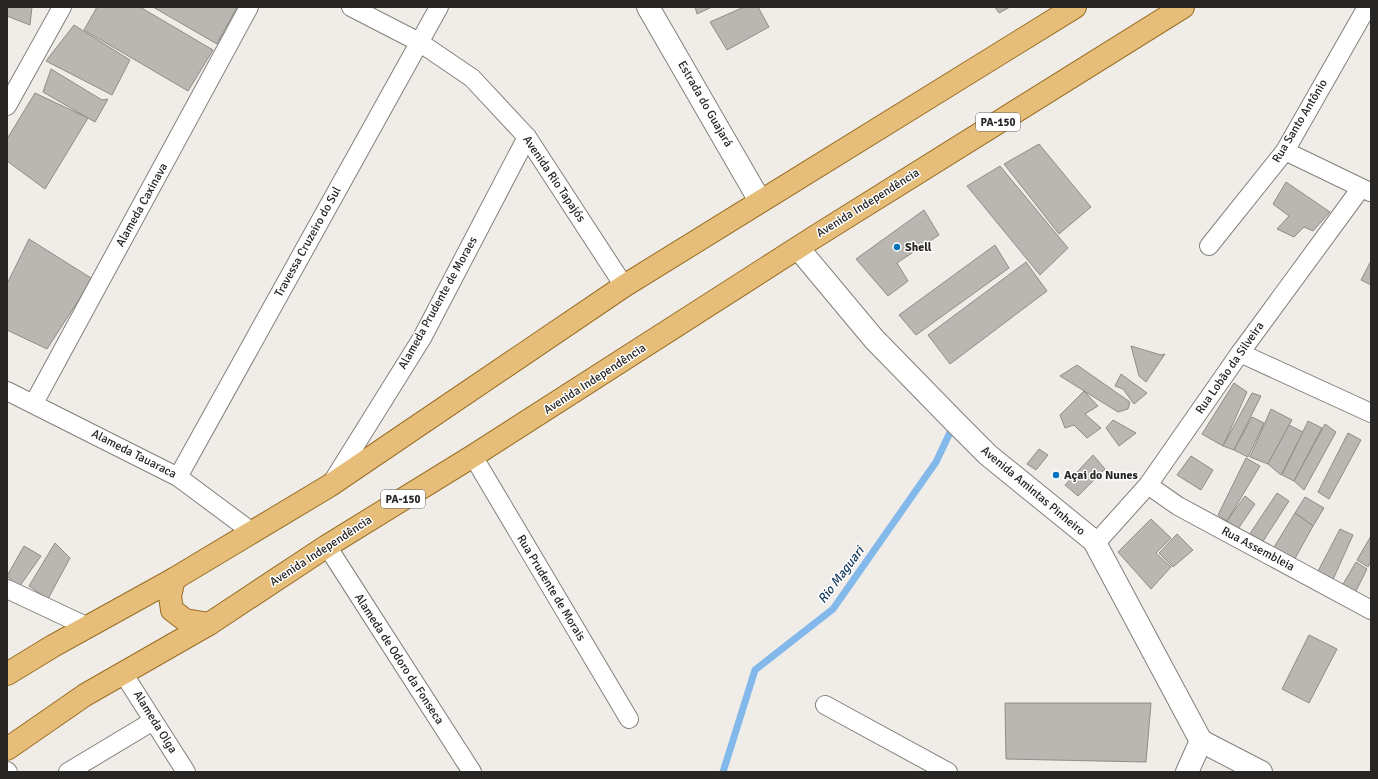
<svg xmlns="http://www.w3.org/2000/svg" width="1378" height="779" font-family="Signika,sans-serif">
<rect width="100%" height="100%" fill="#f0ede8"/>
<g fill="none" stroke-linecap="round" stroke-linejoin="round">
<!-- stream -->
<polyline stroke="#83b8ea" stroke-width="7" points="723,772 755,670 833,609 936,462 954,424"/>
</g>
<!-- building -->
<g fill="#bab7b2" stroke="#908c88">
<polygon points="7,7 32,7 30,25 7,16"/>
<polygon points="97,7 140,7 213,50 188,91 84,30"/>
<polygon points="153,7 237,7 217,44"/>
<polygon points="695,7 712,7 697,14"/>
<polygon points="744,7 758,7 769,27 727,50 710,22"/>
<polygon points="995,7 1010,7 999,13"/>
<polygon points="74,25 130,60 112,95 46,61"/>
<polygon points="51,69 102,100 108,99 95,122 43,92"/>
<polygon points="35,93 88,118 45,189 7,161 7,139"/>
<polygon points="1039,144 1091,207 1059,234 1004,164"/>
<polygon points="1000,166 1068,248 1040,275 967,186"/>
<polygon points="1286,182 1330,212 1313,231 1304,227 1294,237 1277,229 1289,216 1273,204"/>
<polygon points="924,210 939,235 897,263 908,281 888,296 856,259"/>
<polygon points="29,239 91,278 89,284 47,349 7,330 7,284"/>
<polygon points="995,245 1009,268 916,335 899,315"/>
<polygon points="1371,261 1371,285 1361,280"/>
<polygon points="1026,262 1047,291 950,364 928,335"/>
<polygon points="1131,346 1161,355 1165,354 1146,382 1139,376"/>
<polygon points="1077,365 1130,402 1128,409 1118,412 1060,376"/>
<polygon points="1121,374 1147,393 1134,404 1123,389 1115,386"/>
<polygon points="1234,383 1247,392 1223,446 1202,434"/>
<polygon points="1084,391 1098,406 1085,414 1101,428 1087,438 1074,425 1065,428 1060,415"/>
<polygon points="1252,393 1261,396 1234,450 1223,446"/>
<polygon points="1271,409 1292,420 1268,464 1250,457"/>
<polygon points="1252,417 1264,423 1248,457 1234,450"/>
<polygon points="1113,420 1136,433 1119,446 1106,428"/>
<polygon points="1308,421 1322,428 1294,481 1282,475"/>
<polygon points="1325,424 1336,432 1304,490 1294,481"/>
<polygon points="1289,425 1303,432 1281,475 1268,464"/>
<polygon points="1348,433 1361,440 1329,499 1318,492"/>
<polygon points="1039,449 1048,455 1036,470 1027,464"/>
<polygon points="1093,455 1105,469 1078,496 1065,485"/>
<polygon points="1191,456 1213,470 1201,490 1177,475"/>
<polygon points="1246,458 1260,466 1227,521 1218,515"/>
<polygon points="1277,493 1289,501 1258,549 1245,541"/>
<polygon points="1245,496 1255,504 1238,529 1227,521"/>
<polygon points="1305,497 1324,508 1313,526 1295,513"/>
<polygon points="1295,513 1313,526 1292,564 1271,552"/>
<polygon points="1151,519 1171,538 1156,553 1171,567 1151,589 1118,552"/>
<polygon points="1340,529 1353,535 1331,584 1316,575"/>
<polygon points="1177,534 1193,550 1173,567 1159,553"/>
<polygon points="1371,536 1371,561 1368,567 1357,560"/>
<polygon points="55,543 70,558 48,599 29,586"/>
<polygon points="24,546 41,556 19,587 7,576"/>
<polygon points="1356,562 1367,569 1350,603 1336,596"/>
<polygon points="1309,635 1337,649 1309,703 1282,689"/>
<polygon points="1005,703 1151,703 1146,762 1006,759"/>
</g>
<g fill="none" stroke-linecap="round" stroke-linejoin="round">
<!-- street casing -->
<g stroke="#83807c" stroke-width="20">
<g id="street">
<polyline points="351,7 419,42 472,78 527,137 624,286"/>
<polyline points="7,106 62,7"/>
<polyline points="1285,151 1370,192"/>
<polyline points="1209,246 1285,151 1367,7"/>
<polyline points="1240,353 1371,413"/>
<polyline points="7,391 178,477 252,532"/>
<polyline points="34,403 249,7"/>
<polyline points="473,456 629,719"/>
<polyline points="178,477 439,7"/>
<polyline points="331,484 422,338 527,137"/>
<polyline points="1148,485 1178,506 1371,610"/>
<polyline points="1095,544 1148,485 1240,353 1361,188"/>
<polyline points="327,546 472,772"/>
<polyline points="7,589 88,627"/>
<polyline points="123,673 186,772"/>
<polyline points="825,705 948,772"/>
<polyline points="7,771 8,772"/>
<polyline points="68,772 153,721"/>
</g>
</g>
<!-- secondary casing -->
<g stroke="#83807c" stroke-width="24">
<g id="secondary">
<polyline points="648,7 760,201"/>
<polyline points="798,248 874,339 955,422 988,455 1094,541 1201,741"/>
<polyline points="1201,741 1261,772"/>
<polyline points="1187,772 1201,741"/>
</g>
</g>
<!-- primary casing -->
<g stroke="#996d23" stroke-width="24">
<g id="primary">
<polyline points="174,579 170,596 172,610 185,620 209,624"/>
<polyline points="7,674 53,646 174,579 329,486 624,286 1075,7"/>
<polyline points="7,749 85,695 209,624 327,546 473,456 813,238 1183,7"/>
</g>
</g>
<!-- street -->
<use href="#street" stroke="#fff" stroke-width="18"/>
<!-- secondary -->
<use href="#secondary" stroke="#fff" stroke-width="22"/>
<!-- primary -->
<use href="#primary" stroke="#e6be7a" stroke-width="22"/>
</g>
<!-- markers -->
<g fill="#0373be" stroke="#fff" stroke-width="1.5">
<circle cx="897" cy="247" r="4"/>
<circle cx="1056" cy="475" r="4"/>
</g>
<g text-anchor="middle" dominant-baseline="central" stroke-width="3" stroke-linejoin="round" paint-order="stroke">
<!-- shield labels -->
<g fill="#fff" stroke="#686766" stroke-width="1">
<rect x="976" y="113" width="44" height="18" rx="3"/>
<rect x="381" y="490" width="44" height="18" rx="3"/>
</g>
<g font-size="11" font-weight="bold" fill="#282624">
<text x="998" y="122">PA-150</text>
<text x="403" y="499">PA-150</text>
</g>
<!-- street labels -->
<g font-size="12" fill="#282624" stroke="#fff">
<text transform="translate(705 104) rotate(60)">Estrada do Guajará</text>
<text transform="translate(1300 121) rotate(-59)">Rua Santo Antônio</text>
<text transform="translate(554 179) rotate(56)">Avenida Rio Tapajós</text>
<text transform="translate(868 203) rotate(-32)">Avenida Independência</text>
<text transform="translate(142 205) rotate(-61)">Alameda Caxinava</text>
<text transform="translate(308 242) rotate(-61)">Travessa Cruzeiro do Sul</text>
<text transform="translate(438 303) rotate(-61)">Alameda Prudente de Moraes</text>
<text transform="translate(1230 368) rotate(-55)">Rua Lobão da Silveira</text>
<text transform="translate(595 379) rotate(-33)">Avenida Independência</text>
<text transform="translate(134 454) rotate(27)">Alameda Tauaraca</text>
<text transform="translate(1033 491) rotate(40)">Avenida Amintas Pinheiro</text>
<text transform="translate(1258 549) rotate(28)">Rua Assembleia</text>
<text transform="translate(321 551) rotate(-33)">Avenida Independência</text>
<text transform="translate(551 588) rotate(59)">Rua Prudente de Morais</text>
<text transform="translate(399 659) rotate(57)">Alameda de Odoro da Fonseca</text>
<text transform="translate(155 722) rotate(58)">Alameda Olga</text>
</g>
<!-- poi labels -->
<g font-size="12" font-weight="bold" fill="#282624" stroke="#fff" text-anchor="start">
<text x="905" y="247">Shell</text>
<text x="1064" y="475">Açai do Nunes</text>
</g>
<!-- water labels -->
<g font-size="13" font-style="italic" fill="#0f3657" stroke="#fff">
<text transform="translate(841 575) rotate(-53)">Rio Maguari</text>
</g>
</g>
<!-- border -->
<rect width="1378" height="779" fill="none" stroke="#282624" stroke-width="16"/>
</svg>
